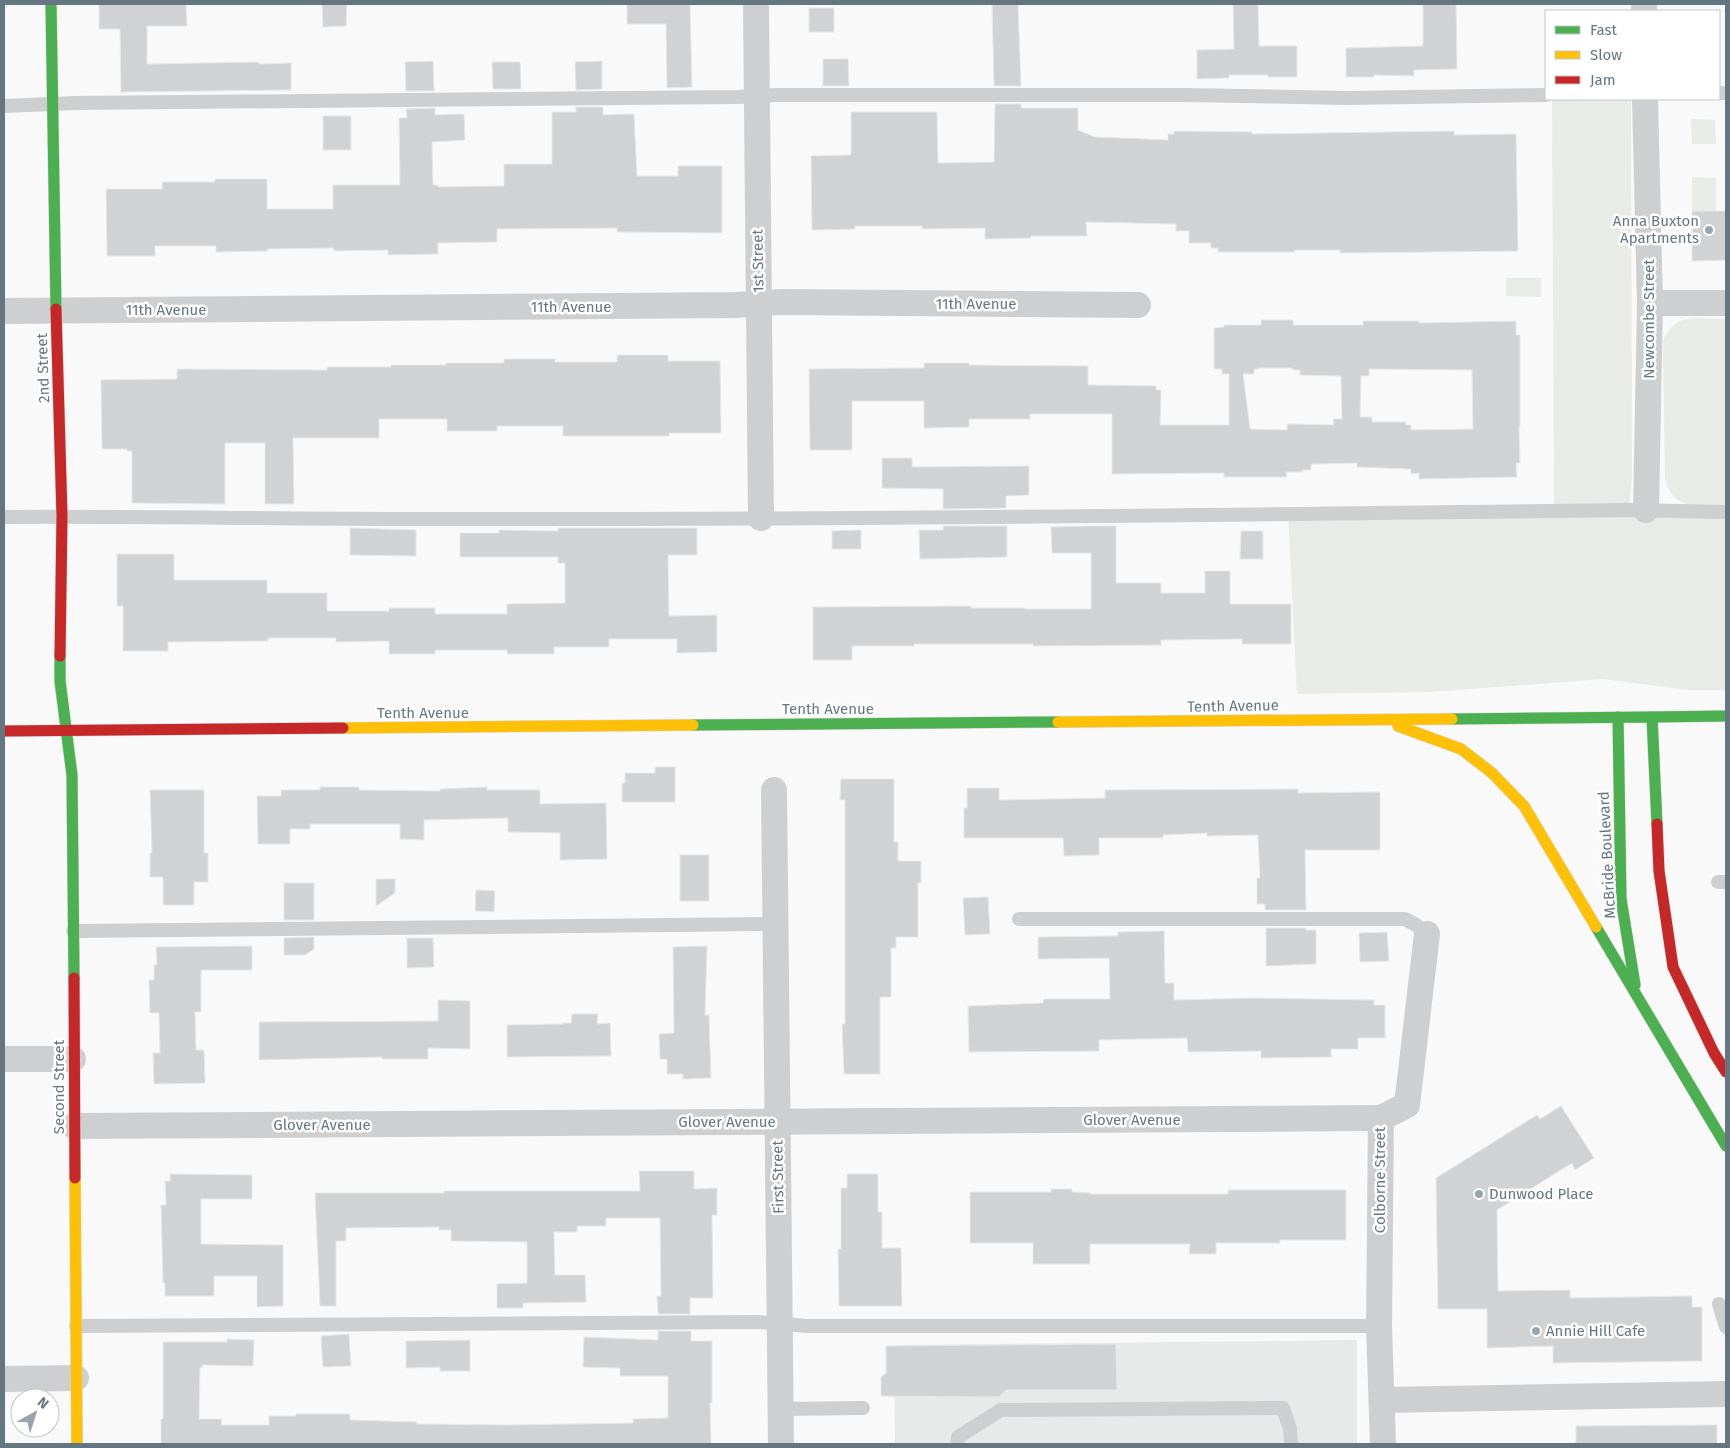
<svg xmlns="http://www.w3.org/2000/svg" width="1730" height="1448" font-family="'Fira Sans',sans-serif">
<rect width="100%" height="100%" fill="#f9f9f9"/>
<!-- built -->
<polygon fill="#e8e9e9" points="1357,1340 1357,1444 895,1444 894,1345"/>
<!-- green -->
<g fill="#e8ebe6">
<path d="M1552,99H1631L1632,477L1629,509L1686,512V504C1672,498 1668,491 1665,477L1663,343C1672,311 1700,319 1726,319V690H1689L1603,679L1430,692L1297,694L1288,513L1554,511Z"/>
<polygon points="1691,119 1715,120 1716,144 1692,144"/>
<polygon points="1692,177 1716,178 1716,211 1692,211"/>
<polygon points="1506,278 1541,278 1541,297 1506,296"/>
</g>
<!-- building -->
<g fill="#d0d2d3" stroke="#e8e8e8" fill-rule="evenodd">
<polygon points="99,4 186,4 187,26 147,26 147,64 259,62 259,64 291,63 291,90 121,92 120,29 99,29"/>
<polygon points="322,4 347,4 346,26 323,27"/>
<polygon points="627,4 690,4 692,87 667,88 666,24 627,24"/>
<polygon points="992,4 1018,4 1021,86 994,86"/>
<polygon points="1233,4 1258,4 1259,46 1297,46 1297,77 1268,77 1268,75 1229,75 1229,78 1197,79 1197,50 1234,49"/>
<polygon points="1423,4 1456,4 1457,69 1414,70 1414,76 1374,75 1374,77 1346,77 1346,48 1423,46"/>
<rect x="809" y="8" width="25" height="24"/>
<polygon points="823,59 848,59 849,86 823,86"/>
<polygon points="433,61 434,91 406,91 405,62"/>
<polygon points="602,61 602,89 576,90 575,62"/>
<polygon points="492,62 520,62 521,89 493,89"/>
<polygon points="995,104 1021,104 1021,108 1078,108 1078,130 1095,137 1168,140 1168,134 1174,134 1174,131 1252,132 1252,134 1454,131 1454,135 1516,134 1518,251 1340,253 1340,250 1295,250 1295,252 1218,252 1218,248 1211,248 1211,243 1189,243 1189,231 1176,231 1176,224 1086,222 1087,236 1031,236 1031,238 985,239 985,228 922,229 922,226 855,226 855,229 812,230 811,156 851,155 851,112 937,112 938,163 994,162"/>
<polygon points="576,107 603,107 603,115 634,114 637,176 678,176 678,166 722,166 722,233 617,232 617,228 497,229 497,242 438,243 438,254 388,255 388,250 334,251 334,248 267,249 268,251 216,252 216,246 155,246 155,256 107,256 106,189 162,189 162,182 215,182 215,179 267,179 267,209 333,209 333,185 400,185 399,118 407,118 406,109 435,108 435,115 464,114 465,140 432,142 433,185 438,185 438,187 504,186 504,164 552,164 552,112 576,112"/>
<rect x="323" y="116" width="28" height="34"/>
<polygon points="1692,211 1726,211 1726,260 1692,261"/>
<path d="M1261,320H1293V325H1363V321H1419V323L1516,321V335H1520V426H1519L1520,463H1516L1517,477L1419,479V473L1411,474V469L1357,467V463L1311,464V470H1302V472H1286L1287,477H1224V473L1112,474V414H1030V419H969V427L924,428V401H852V450H810L809,369L924,368V363H969V365L1088,366V385L1156,386V390H1161L1160,425H1229V374H1222V369H1214V328L1224,327V325H1261ZM1259,368H1292L1293,370H1300V375L1341,376L1342,419H1333L1334,425L1287,424V430L1250,429L1243,374H1254V369H1259ZM1369,369L1472,370L1473,429L1411,430V425H1406V422H1372V417H1360L1361,376H1369Z"/>
<polygon points="617,355 668,355 668,361 720,361 721,433 669,433 669,436 563,436 563,426 497,426 497,431 447,431 447,419 379,419 379,438 293,438 294,504 265,504 265,443 225,443 225,504 132,503 132,451 127,451 127,449 102,449 101,380 177,379 177,369 327,370 327,367 391,367 391,365 446,365 446,363 504,363 504,359 555,359 555,362 617,362"/>
<polygon points="882,458 912,458 912,467 1029,466 1029,495 1006,496 1006,508 943,509 943,489 882,488"/>
<polygon points="943,526 1007,526 1007,557 920,559 919,530 943,530"/>
<polygon points="1087,526 1116,526 1116,583 1161,583 1161,593 1205,593 1205,571 1230,571 1230,604 1291,604 1291,644 1242,644 1242,639 1161,640 1161,645 1033,646 1033,644 914,644 914,646 852,646 852,660 813,660 813,607 971,606 971,608 1025,608 1025,609 1091,609 1091,553 1052,553 1051,527"/>
<polygon points="350,528 416,530 416,556 350,555"/>
<polygon points="558,528 697,528 697,555 668,555 669,616 717,615 717,652 677,653 677,639 609,639 609,647 554,647 554,654 507,654 507,650 435,650 435,654 389,654 389,641 336,642 336,638 268,638 268,641 168,642 168,651 123,651 123,606 117,606 117,554 174,554 174,580 267,580 267,593 327,593 327,611 389,611 389,608 435,608 435,614 507,614 507,604 565,603 565,563 558,563 558,557 460,557 460,533 499,533 499,530 558,531"/>
<polygon points="861,530 861,549 832,549 832,531"/>
<polygon points="1241,531 1263,531 1263,559 1240,559"/>
<polygon points="655,767 675,767 675,802 622,802 622,783 625,783 625,773 655,773"/>
<polygon points="841,779 894,779 894,842 898,842 898,861 921,861 921,883 918,883 918,937 896,937 896,948 891,948 891,997 880,997 880,1074 844,1074 842,1024 845,1024 845,800 840,800"/>
<polygon points="320,787 359,787 359,790 440,791 440,789 487,787 487,790 540,790 540,804 606,803 607,859 560,860 560,833 508,832 508,818 424,820 424,840 400,839 400,824 310,824 310,829 290,829 290,844 258,844 257,796 281,796 281,790 320,790"/>
<polygon points="967,788 999,788 999,800 1105,798 1105,790 1298,789 1298,793 1380,792 1380,850 1305,850 1306,910 1265,910 1265,904 1257,904 1257,878 1260,878 1258,835 1207,836 1207,833 1163,835 1163,838 1099,838 1099,855 1064,856 1063,838 964,838 964,808 967,808"/>
<polygon points="150,790 204,790 204,853 208,853 208,882 194,882 194,905 163,905 163,877 150,877 150,853 152,853"/>
<rect x="680" y="855" width="29" height="46"/>
<polygon points="376,879 395,879 395,893 376,906"/>
<rect x="284" y="883" width="30" height="37"/>
<polygon points="476,890 495,891 494,912 475,911"/>
<polygon points="988,897 990,934 965,935 963,898"/>
<polygon points="1266,928 1306,928 1306,930 1316,930 1316,964 1266,966"/>
<polygon points="1164,931 1165,983 1174,983 1174,1000 1253,998 1374,1000 1374,1005 1385,1005 1385,1038 1358,1038 1358,1049 1331,1049 1331,1057 1261,1058 1261,1051 1188,1052 1187,1038 1099,1040 1099,1051 969,1052 968,1006 1043,1003 1044,999 1110,999 1109,958 1038,959 1038,937 1118,936 1118,932"/>
<polygon points="1387,932 1389,961 1360,962 1359,933"/>
<polygon points="314,937 314,949 305,955 284,955 284,938"/>
<polygon points="407,938 433,938 434,967 407,968"/>
<polygon points="252,946 252,970 201,970 201,1012 195,1012 196,1050 204,1050 205,1083 154,1084 153,1053 160,1053 159,1013 150,1013 149,980 154,980 154,965 157,965 156,947"/>
<polygon points="707,946 705,1015 709,1015 711,1078 683,1079 683,1074 667,1074 667,1059 660,1059 659,1034 674,1033 673,947"/>
<polygon points="438,1000 470,1001 470,1049 428,1048 428,1059 382,1059 382,1057 259,1060 259,1022 438,1021"/>
<polygon points="572,1014 598,1014 597,1024 610,1023 611,1056 507,1057 507,1025 563,1024 563,1023 571,1023"/>
<polygon points="1561,1106 1594,1158 1575,1170 1572,1163 1497,1210 1498,1291 1570,1290 1570,1298 1692,1296 1692,1307 1702,1307 1702,1361 1553,1363 1553,1346 1487,1348 1487,1309 1438,1309 1436,1178 1537,1115 1540,1119"/>
<polygon points="639,1171 694,1171 694,1189 717,1188 717,1215 712,1215 713,1298 690,1298 690,1314 658,1314 657,1296 661,1296 660,1218 606,1218 606,1226 577,1226 577,1232 554,1232 555,1275 585,1275 586,1302 523,1303 523,1308 497,1308 497,1284 527,1283 527,1242 451,1241 451,1230 439,1230 439,1227 346,1228 346,1241 336,1241 336,1306 320,1306 315,1193 444,1193 444,1191 640,1191"/>
<polygon points="170,1174 252,1175 252,1199 201,1199 201,1244 283,1245 283,1306 257,1307 257,1276 214,1276 214,1296 165,1296 165,1283 163,1283 161,1205 166,1205 165,1181 170,1181"/>
<polygon points="847,1174 878,1174 878,1212 882,1212 882,1248 901,1248 902,1306 839,1306 838,1249 841,1249 841,1188 847,1188"/>
<polygon points="1051,1189 1072,1189 1072,1192 1090,1193 1090,1194 1228,1194 1228,1190 1346,1190 1346,1240 1280,1240 1280,1243 1216,1243 1216,1254 1189,1254 1190,1244 1090,1244 1090,1264 1033,1264 1033,1243 970,1243 970,1192 1051,1192"/>
<polygon points="658,1331 691,1331 691,1341 712,1341 712,1403 710,1403 711,1444 161,1444 161,1419 163,1419 163,1342 227,1342 227,1339 254,1340 253,1366 202,1365 202,1368 200,1368 199,1419 222,1419 221,1425 269,1425 269,1416 295,1416 296,1414 350,1414 350,1420 417,1422 416,1424 508,1425 633,1423 633,1419 668,1418 668,1376 620,1376 620,1368 583,1367 584,1337 658,1340"/>
<polygon points="349,1334 351,1366 323,1367 321,1336"/>
<polygon points="470,1340 470,1371 440,1371 440,1367 406,1368 406,1341"/>
<polygon points="1116,1344 1117,1390 1006,1390 999,1397 993,1397 881,1396 881,1377 886,1373 886,1346"/>
<polygon points="1717,1425 1717,1444 1576,1444 1576,1426"/>
</g>
<g fill="none" stroke-linecap="round" stroke-linejoin="round">
<!-- fast casing -->
<g stroke="#d5d6d7" stroke-width="12">
<g id="fast">
<polyline points="51,4 56,309"/>
<polyline points="60,656 60,681 72,775 74,978"/>
<polyline points="1618,717 1621,899 1635,985"/>
<polyline points="1652,717 1726,716"/>
<polyline points="1452,719 1652,717 1657,824"/>
<polyline points="693,725 1058,722"/>
<polyline points="1596,927 1726,1146"/>
</g>
</g>
<!-- slow casing -->
<g stroke="#d5d6d7" stroke-width="12">
<g id="slow">
<polyline points="1058,722 1452,719"/>
<polyline points="1398,726 1461,749 1492,773 1524,806 1596,927"/>
<polyline points="343,728 693,725"/>
<polyline points="75,1178 77,1444"/>
</g>
</g>
<!-- jam casing -->
<g stroke="#d5d6d7" stroke-width="12">
<g id="jam">
<polyline points="56,309 62,516 60,656"/>
<polyline points="4,731 343,728"/>
<polyline points="1657,824 1659,871 1673,967 1714,1053 1726,1072"/>
<polyline points="74,978 75,1178"/>
</g>
</g>
<!-- lane -->
<g stroke="#cecfd0" stroke-width="14">
<polyline points="1719,93 1726,93"/>
<polyline points="4,106 75,103 737,97 776,95 1186,95 1347,98 1546,95"/>
<path d="M4,517C137,516 271,519 404,519C812,520 1221,515 1629,510L1726,512"/>
<polyline points="1718,882 1726,882"/>
<polyline points="1019,919 1405,919 1416,925 1427,934"/>
<polyline points="73,931 775,924"/>
<polyline points="1719,1304 1726,1327"/>
<polyline points="76,1326 758,1322 807,1326 1379,1326"/>
<polyline points="780,1409 863,1408"/>
<polyline points="957,1444 958,1437 1001,1410 1283,1408 1290,1429 1291,1444"/>
</g>
<!-- street -->
<g stroke="#cecfd0" stroke-width="26">
<polyline points="756,4 761,518"/>
<polyline points="1644,4 1644,11"/>
<polyline points="1645,99 1650,303 1646,510"/>
<polyline points="1650,303 1726,303"/>
<polyline points="4,311 736,305 782,302 1138,305"/>
<polyline points="774,790 781,1444"/>
<polyline points="4,1059 73,1059"/>
<polyline points="74,1126 1381,1118"/>
<polyline points="4,1379 76,1378"/>
<polyline points="1383,1400 1726,1394"/>
<polyline points="1383,1444 1379,1326 1381,1118 1407,1105 1427,934"/>
</g>
<!-- fast -->
<use href="#fast" stroke="#4caf50" stroke-width="11"/>
<!-- slow -->
<use href="#slow" stroke="#ffc107" stroke-width="11"/>
<!-- jam -->
<use href="#jam" stroke="#c62828" stroke-width="11"/>
</g>
<!-- markers -->
<g fill="#99a4ac" stroke="#fff" stroke-width="2">
<circle cx="1709" cy="230" r="5"/>
<circle cx="1479" cy="1194" r="5"/>
<circle cx="1536" cy="1331" r="5"/>
</g>
<g text-anchor="middle" dominant-baseline="central" stroke-width="5" stroke-linejoin="round" paint-order="stroke">
<!-- poi labels -->
<g font-size="15" fill="#657683" stroke="#fff" text-anchor="start">
<text x="1699" y="221" text-anchor="end">Anna Buxton<tspan x="1699" dy="17">Apartments</tspan></text>
<text x="1489" y="1194">Dunwood Place</text>
<text x="1546" y="1331">Annie Hill Cafe</text>
</g>
<!-- street labels -->
<g font-size="15" fill="#657683" stroke="#fff">
<text transform="translate(758 261) rotate(-91)">1st Street</text>
<text x="976" y="304">11th Avenue</text>
<text x="571" y="307">11th Avenue</text>
<text x="166" y="310">11th Avenue</text>
<text transform="translate(1649 319) rotate(-90)">Newcombe Street</text>
<text transform="translate(43 368) rotate(-92)">2nd Street</text>
<text transform="translate(1233 706) rotate(-1)">Tenth Avenue</text>
<text x="828" y="709">Tenth Avenue</text>
<text x="423" y="713">Tenth Avenue</text>
<text transform="translate(1607 855) rotate(-93)">McBride Boulevard</text>
<text transform="translate(59 1087) rotate(-90)">Second Street</text>
<text x="1132" y="1120">Glover Avenue</text>
<text x="727" y="1122">Glover Avenue</text>
<text x="322" y="1125">Glover Avenue</text>
<text transform="translate(778 1177) rotate(-91)">First Street</text>
<text transform="translate(1380 1180) rotate(-90)">Colborne Street</text>
</g>
</g>
<!-- border -->
<rect width="1730" height="1448" fill="none" stroke="#657683" stroke-width="10"/>
<!-- legend -->
<rect x="1545" y="10" width="175" height="90" fill="#ffffff" stroke="#c1c8cd"/>
<rect x="1555" y="26" width="25" height="8" fill="#4caf50" stroke="#c1c8cd"/>
<text x="1590" y="35" font-size="15" fill="#657683">Fast</text>
<rect x="1555" y="51" width="25" height="8" fill="#ffc107" stroke="#c1c8cd"/>
<text x="1590" y="60" font-size="15" fill="#657683">Slow</text>
<rect x="1555" y="76" width="25" height="8" fill="#c62828" stroke="#c1c8cd"/>
<text x="1590" y="85" font-size="15" fill="#657683">Jam</text>
<!-- north arrow -->
<g transform="translate(35 1413) rotate(39)"><circle r="24" fill="#ffffff" stroke="#c1c8cd"/>
<path d="M0-4L9 19L0 12L-9 19Z" fill="#99a4ac"/>
<text y="-8" font-size="14" font-weight="bold" text-anchor="middle" fill="#657683">N</text>
</g>
</svg>
